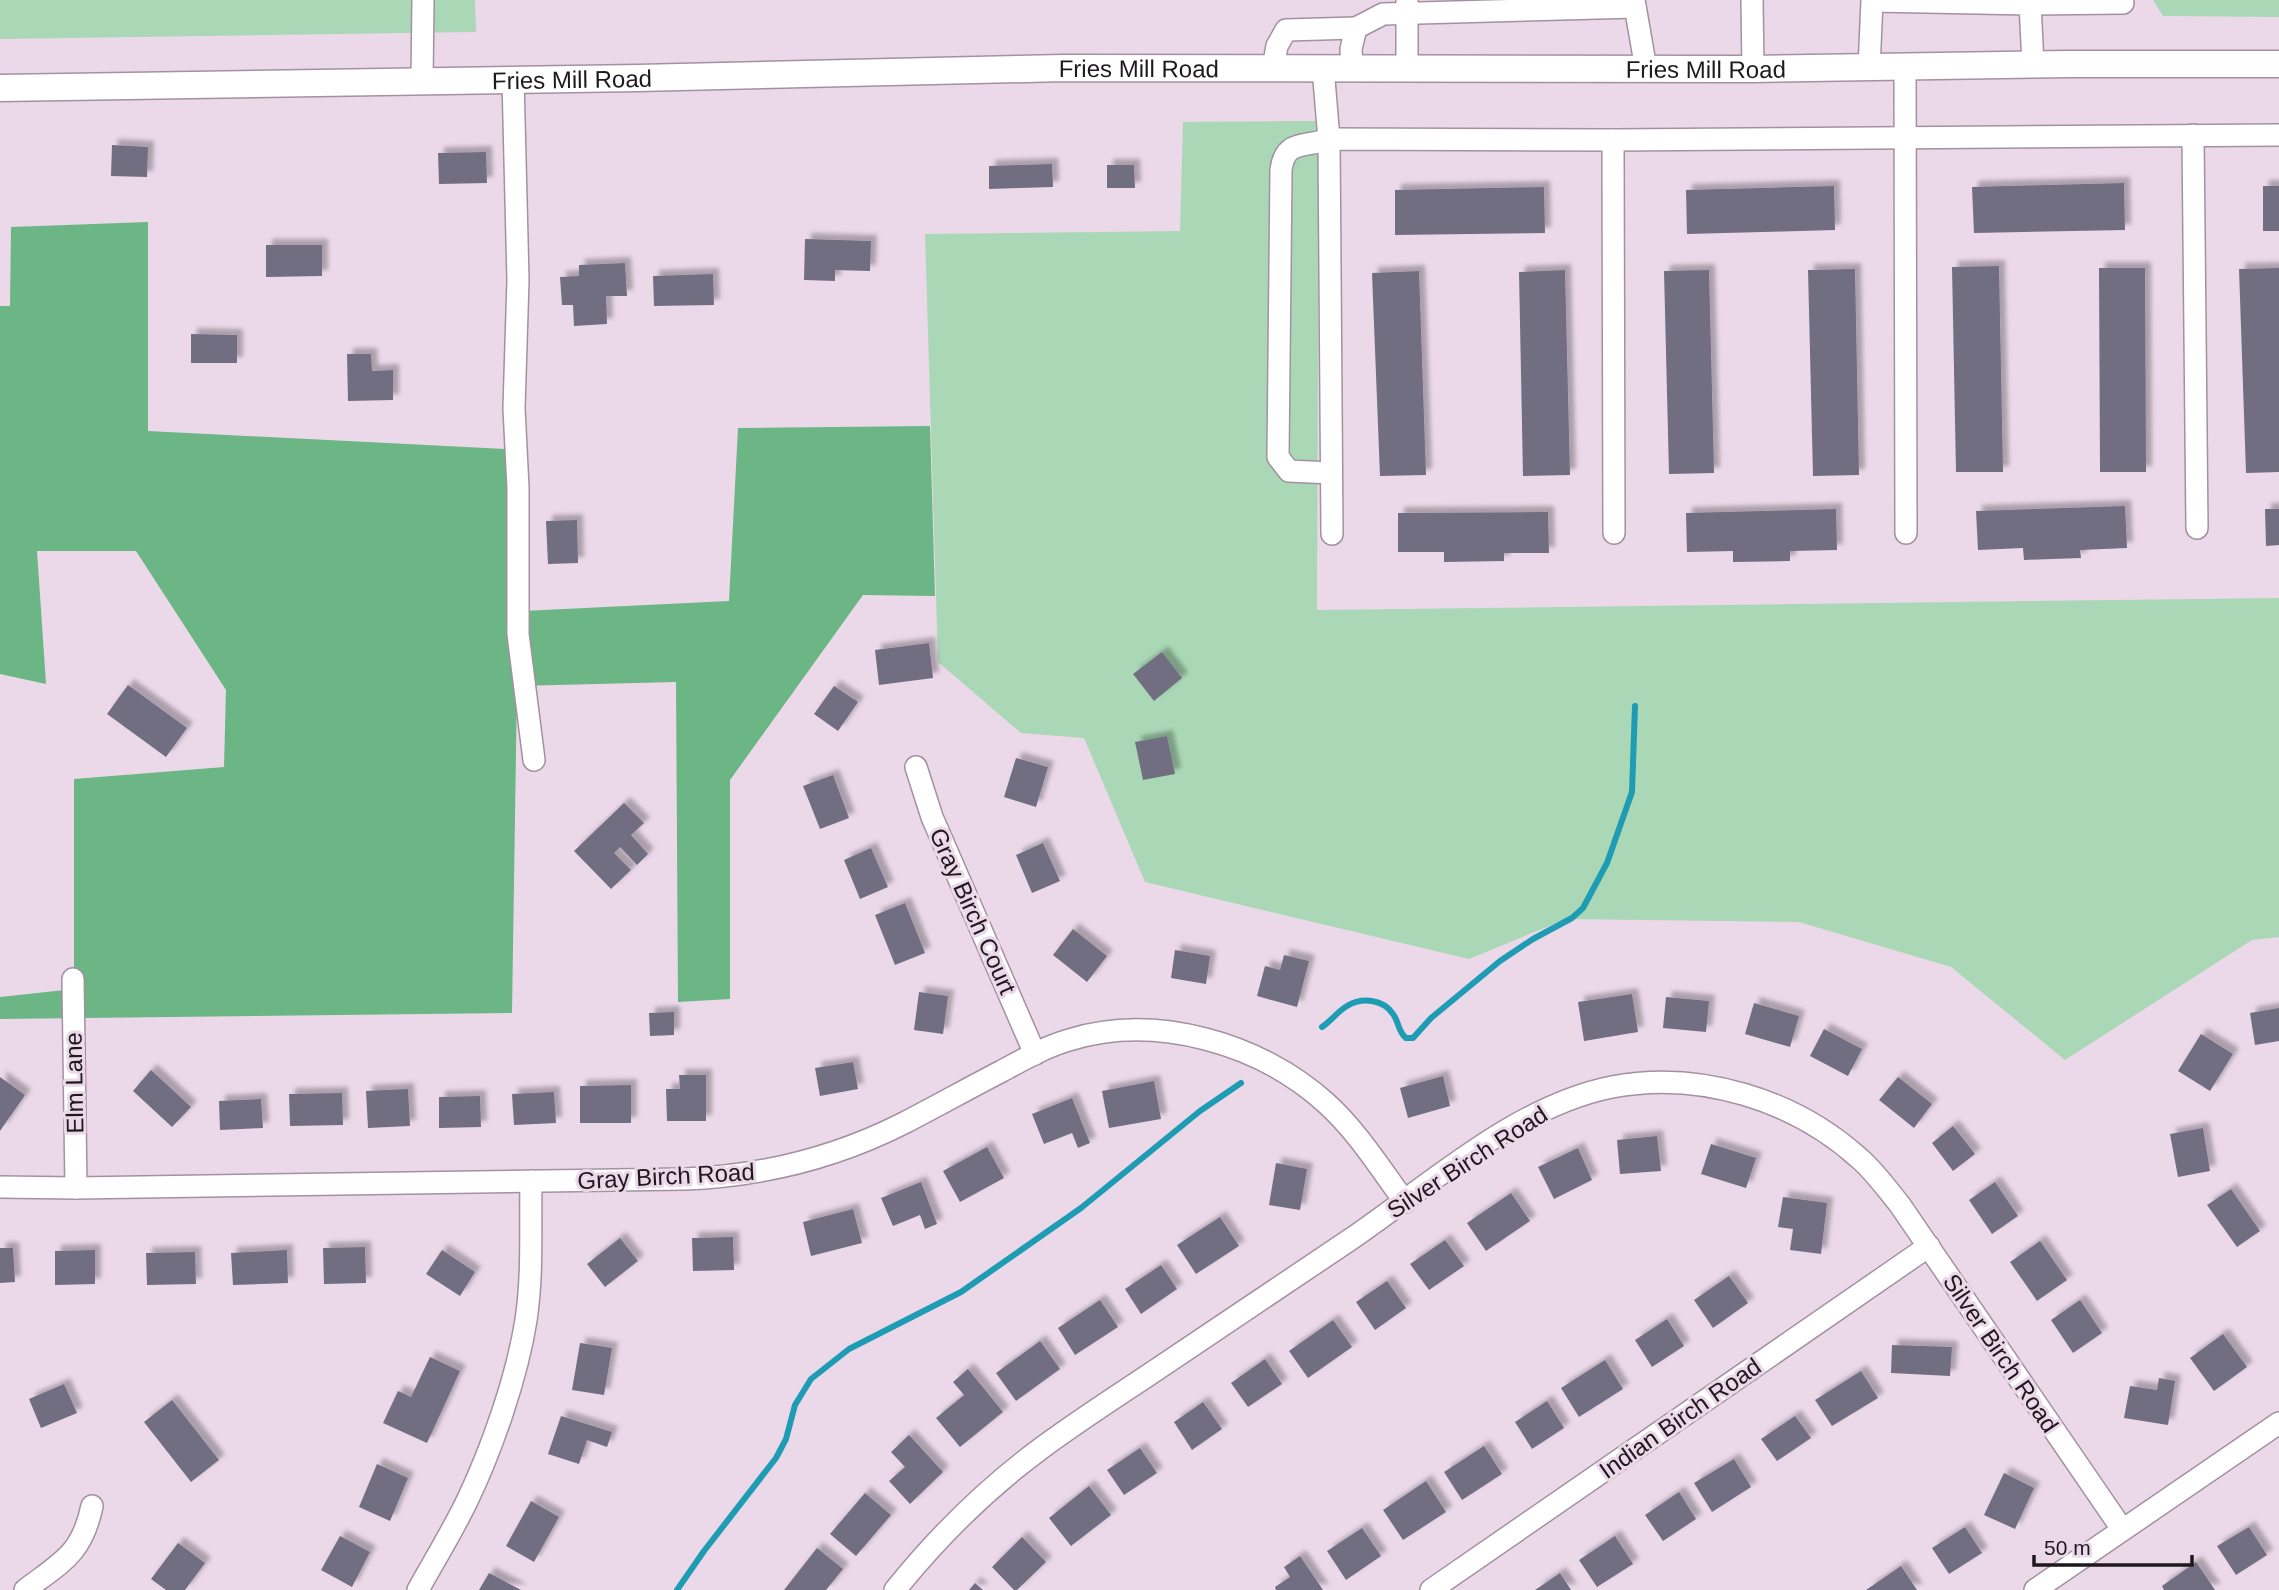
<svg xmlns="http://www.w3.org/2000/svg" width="2279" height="1590" font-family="Helvetica,sans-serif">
<defs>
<filter id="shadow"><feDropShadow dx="6" dy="-6" stdDeviation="2" flood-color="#0004"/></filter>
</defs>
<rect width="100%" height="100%" fill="#ebd9ea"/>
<!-- green -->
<g fill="#aad8b6">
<polygon points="0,0 475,0 476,32 0,39"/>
<polygon points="2153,0 2279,0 2279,17 2163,16"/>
<polygon points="1319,121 1317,610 2279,598 2279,937 2252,940 2065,1060 1951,967 1799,922 1566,919 1469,959 1145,882 1084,738 1021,733 938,662 925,234 1180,231 1183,122"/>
</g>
<!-- forest -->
<polygon fill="#6bb684" points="148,222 148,431 525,450 523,611 729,601 738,428 930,426 935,596 863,595 730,780 730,999 678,1002 676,682 517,686 512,1013 0,1019 0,997 74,989 74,779 224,767 226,690 136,551 37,551 46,684 0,674 0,306 10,306 11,227"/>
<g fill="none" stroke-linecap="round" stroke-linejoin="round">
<!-- stream -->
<g stroke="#1e9cb3" stroke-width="6">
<path d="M1322,1027C1331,1021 1338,1011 1347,1006C1362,997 1383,999 1393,1014C1399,1022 1398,1032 1406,1038H1413L1431,1018L1500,961L1533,939L1572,918L1583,908L1607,863L1632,792L1635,706"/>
<polyline points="677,1590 704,1551 776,1458 786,1439 795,1405 811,1379 849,1349 961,1292 1081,1208 1200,1111 1241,1083"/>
</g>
</g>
<!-- building -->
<g fill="#716e81" filter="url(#shadow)">
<polygon points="112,145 148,147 147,177 111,176"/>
<polygon points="486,152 487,183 439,184 438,153"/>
<polygon points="1052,164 1053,187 989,189 989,166"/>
<polygon points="1107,165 1134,165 1135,188 1107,188"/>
<polygon points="2124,183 2125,230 1974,233 1972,187"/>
<polygon points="1834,186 1835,230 1687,234 1686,190"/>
<rect x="2263" y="186" width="16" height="45"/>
<polygon points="1544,187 1545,233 1395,235 1395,190"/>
<polygon points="805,239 871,241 870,271 835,270 835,281 804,280"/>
<polygon points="266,245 322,245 322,276 266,277"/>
<polygon points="625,263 627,296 606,296 607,324 574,326 573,305 562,305 560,277 579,276 579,265"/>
<polygon points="1999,266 2003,472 1956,472 1952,267"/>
<polygon points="2099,268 2145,268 2146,472 2100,472"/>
<polygon points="2279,268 2279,472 2246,473 2239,269"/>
<polygon points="1855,269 1859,475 1813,476 1808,270"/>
<polygon points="1565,270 1570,475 1523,476 1519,272"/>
<polygon points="1709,270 1714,473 1669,474 1664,271"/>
<polygon points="1419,271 1426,475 1380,476 1372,273"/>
<polygon points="713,274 714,305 654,306 653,276"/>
<polygon points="191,334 237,335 237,363 191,363"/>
<polygon points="347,354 371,354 372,371 393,370 393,400 348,401"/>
<polygon points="2125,506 2127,548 2080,550 2081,558 2024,560 2023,548 1978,550 1976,511"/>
<polygon points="1836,509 1837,550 1790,551 1790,561 1733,562 1733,551 1687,552 1686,513"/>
<polygon points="2265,509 2279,509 2279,545 2266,546"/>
<polygon points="1548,512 1549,553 1504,553 1504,561 1444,562 1444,552 1398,552 1398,513"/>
<polygon points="577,520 578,563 548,564 546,521"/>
<polygon points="929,643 933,678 879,685 875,650"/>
<polygon points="1162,652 1182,678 1154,701 1133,674"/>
<polygon points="128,685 187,728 166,757 107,714"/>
<polygon points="834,686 858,702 838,731 814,714"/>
<polygon points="1167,736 1175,774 1143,780 1135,742"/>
<polygon points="1016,758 1048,767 1036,807 1004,797"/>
<polygon points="833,775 849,818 820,829 803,786"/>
<polygon points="624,803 644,823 631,835 648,854 637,865 620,847 614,853 631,870 611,889 574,851"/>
<polygon points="1043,843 1060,881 1032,893 1016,855"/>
<polygon points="871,848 888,887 860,899 844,860"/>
<polygon points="905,903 925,953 895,965 875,915"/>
<polygon points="1073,929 1107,956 1087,982 1053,955"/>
<polygon points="1175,950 1210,956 1206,984 1171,978"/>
<polygon points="1284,955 1309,961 1297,1007 1257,996 1265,966 1280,970"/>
<polygon points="919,992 948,996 943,1034 914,1030"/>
<polygon points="1632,994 1638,1032 1584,1041 1578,1002"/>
<polygon points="1666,997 1709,1001 1706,1032 1663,1028"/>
<polygon points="1754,1003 1799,1016 1790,1047 1745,1034"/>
<polygon points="2279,1008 2279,1041 2255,1045 2250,1013"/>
<polygon points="674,1012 674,1035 650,1036 649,1013"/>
<polygon points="1824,1029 1862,1049 1848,1076 1810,1056"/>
<polygon points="2201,1034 2233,1054 2210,1091 2178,1071"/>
<polygon points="853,1062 858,1089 820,1096 815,1068"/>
<polygon points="151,1070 191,1107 172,1127 133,1091"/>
<polygon points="679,1075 706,1075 706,1121 667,1121 666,1089 680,1089"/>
<polygon points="1443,1076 1450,1106 1408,1118 1400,1088"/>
<polygon points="0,1077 25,1095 0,1131"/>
<polygon points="1898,1077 1932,1104 1914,1128 1879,1100"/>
<polygon points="1154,1081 1161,1119 1109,1128 1102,1091"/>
<polygon points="631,1085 631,1123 580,1123 580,1086"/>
<polygon points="408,1089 410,1126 368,1128 366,1091"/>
<polygon points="554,1092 556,1123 514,1125 512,1094"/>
<polygon points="342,1093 343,1125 290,1126 289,1094"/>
<polygon points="480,1096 481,1127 439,1128 439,1097"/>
<polygon points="1072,1098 1090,1143 1078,1148 1072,1133 1044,1144 1032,1114"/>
<polygon points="261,1099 263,1128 220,1130 219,1101"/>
<polygon points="1953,1126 1975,1154 1953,1171 1932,1143"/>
<polygon points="2203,1128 2210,1171 2178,1177 2170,1134"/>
<polygon points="1657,1136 1661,1171 1620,1174 1617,1140"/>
<polygon points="1711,1144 1756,1158 1746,1188 1701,1174"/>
<polygon points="987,1147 1004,1178 960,1202 943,1171"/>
<polygon points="1578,1148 1592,1180 1554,1199 1538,1167"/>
<polygon points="1276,1163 1307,1169 1300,1210 1269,1205"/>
<polygon points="921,1182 937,1224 925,1229 920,1215 893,1226 881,1198"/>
<polygon points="1995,1182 2018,1216 1992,1234 1969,1200"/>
<polygon points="2231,1189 2260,1231 2237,1247 2207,1205"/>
<polygon points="1511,1193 1530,1221 1486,1251 1467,1223"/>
<polygon points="1783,1197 1827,1203 1821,1254 1790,1250 1793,1229 1778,1227"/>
<polygon points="853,1209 862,1243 811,1256 803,1222"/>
<polygon points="1220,1217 1239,1246 1196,1274 1177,1245"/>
<polygon points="733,1237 734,1270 693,1271 692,1238"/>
<polygon points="620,1238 638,1261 605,1287 587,1264"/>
<polygon points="1445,1240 1464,1266 1429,1290 1410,1264"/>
<polygon points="2040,1241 2067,1280 2037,1301 2010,1262"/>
<polygon points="365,1247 366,1283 324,1284 323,1248"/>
<polygon points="0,1248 13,1248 15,1282 0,1283"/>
<polygon points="95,1250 95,1284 55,1285 55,1251"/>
<polygon points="287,1250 288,1283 233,1285 231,1253"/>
<polygon points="442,1250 475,1272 460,1296 426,1274"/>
<polygon points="195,1252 196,1284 147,1285 146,1253"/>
<polygon points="1161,1265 1177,1289 1141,1314 1125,1289"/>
<polygon points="1729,1276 1748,1303 1713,1328 1694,1300"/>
<polygon points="1387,1281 1406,1308 1375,1330 1356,1302"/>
<polygon points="1100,1300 1118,1327 1075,1355 1058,1328"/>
<polygon points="2080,1300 2102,1333 2073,1353 2051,1320"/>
<polygon points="1667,1319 1684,1346 1652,1367 1635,1340"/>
<polygon points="1333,1320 1352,1347 1308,1378 1289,1351"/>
<polygon points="2223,1334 2247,1367 2214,1391 2190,1358"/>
<polygon points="1040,1341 1060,1369 1016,1401 996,1373"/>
<polygon points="580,1343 612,1348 604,1395 572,1390"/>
<polygon points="1892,1345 1952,1347 1950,1376 1891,1373"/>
<polygon points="430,1357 460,1371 427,1443 383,1423 398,1391 411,1397"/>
<polygon points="1265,1359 1282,1384 1248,1407 1231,1383"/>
<polygon points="1605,1360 1623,1389 1579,1417 1561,1388"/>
<polygon points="968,1369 1003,1412 960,1447 936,1418 964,1395 953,1382"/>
<polygon points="1861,1371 1878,1398 1832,1426 1815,1400"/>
<polygon points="2159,1378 2175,1381 2168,1425 2124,1418 2130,1386 2157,1390"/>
<polygon points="64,1384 77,1413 41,1428 29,1399"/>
<polygon points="172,1400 219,1460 191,1482 144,1422"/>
<polygon points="1547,1401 1564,1428 1532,1449 1515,1422"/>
<polygon points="1203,1402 1222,1429 1192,1450 1174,1422"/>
<polygon points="561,1416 612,1432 607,1447 587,1440 579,1464 548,1454"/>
<polygon points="1795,1416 1811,1438 1777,1461 1761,1439"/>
<polygon points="909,1435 943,1472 910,1504 889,1481 905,1467 891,1452"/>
<polygon points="1484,1446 1502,1474 1462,1500 1444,1472"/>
<polygon points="1140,1448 1157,1473 1124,1495 1107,1470"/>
<polygon points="1734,1459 1751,1487 1712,1512 1694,1483"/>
<polygon points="377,1464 408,1478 390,1521 359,1507"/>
<polygon points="2004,1473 2034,1488 2015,1529 1984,1515"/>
<polygon points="1426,1481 1446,1512 1403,1540 1383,1510"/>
<polygon points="1089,1486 1111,1515 1071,1546 1049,1518"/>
<polygon points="1679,1492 1696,1519 1663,1541 1645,1515"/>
<polygon points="865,1493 891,1515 856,1556 830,1534"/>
<polygon points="531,1501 559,1517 534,1562 506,1546"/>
<polygon points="1965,1527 1982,1553 1949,1574 1932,1548"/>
<polygon points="2249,1527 2267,1555 2236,1575 2217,1546"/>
<polygon points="1362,1528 1381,1556 1346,1580 1327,1551"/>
<polygon points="340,1536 370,1552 352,1587 321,1570"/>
<polygon points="1615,1536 1633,1564 1597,1587 1579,1560"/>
<polygon points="1022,1537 1046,1562 1017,1590 1014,1590 992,1567"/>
<polygon points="178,1543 205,1563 185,1590 166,1590 151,1579"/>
<polygon points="817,1548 843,1569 826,1590 784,1590"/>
<polygon points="1300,1556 1323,1590 1276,1590 1275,1587 1290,1577 1284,1567"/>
<polygon points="2196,1562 2215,1590 2164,1590 2162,1586"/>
<polygon points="1901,1566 1917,1590 1866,1590"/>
<polygon points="489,1573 521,1590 479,1590"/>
<polygon points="1560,1573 1571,1590 1535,1590"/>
<polygon points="975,1583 983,1590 969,1590"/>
</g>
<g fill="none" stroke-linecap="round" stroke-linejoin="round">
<!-- minor casing -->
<g stroke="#a391a1" stroke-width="24">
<g id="minor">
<polyline points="1407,0 1407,68"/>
<polyline points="1634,0 1646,69"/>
<polyline points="1752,0 1753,69"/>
<polyline points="2031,0 2030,4 2123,3"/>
<polyline points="1905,67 1906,533"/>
<polyline points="1273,68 1277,46 1286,30 1356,28"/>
<polyline points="1323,68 1329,139 1332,534"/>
<polyline points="1352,68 1351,49 1356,28 1383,14 1635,7"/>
<polyline points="1869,68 1872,1 2030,4 2033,64"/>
<polyline points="513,79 518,280 514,408 518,488 518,634 534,760"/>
<polyline points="422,81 423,0"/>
<polyline points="2193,135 2197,528"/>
<polyline points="1613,140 1614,533"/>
<path d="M1331,473L1289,471L1278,457L1281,170C1285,139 1304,148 1329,139L1613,140L2279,135"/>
<polyline points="916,767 932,817 1035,1054"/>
<polyline points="73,979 76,1188"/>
<path d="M0,1187L76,1188L685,1179C761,1176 835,1158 904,1123C937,1106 969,1088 1002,1071C1024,1059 1045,1047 1069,1040C1155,1013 1260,1043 1326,1103C1357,1131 1380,1168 1405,1202"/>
<path d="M25,1590C62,1562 82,1554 92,1506"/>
<path d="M418,1590C434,1561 452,1532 467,1501C492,1449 517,1377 526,1320C533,1274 530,1227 531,1181"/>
<path d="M895,1590C937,1538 985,1490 1039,1450C1078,1421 1119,1395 1159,1368C1223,1325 1287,1282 1351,1239C1430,1185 1516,1106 1612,1087C1700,1070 1795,1100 1860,1159C1875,1172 1887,1189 1900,1205L2122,1529"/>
<polyline points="1431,1590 1929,1246"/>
<polyline points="2035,1590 2279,1423"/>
</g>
</g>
<!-- major casing -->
<g stroke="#a391a1" stroke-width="29">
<g id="major">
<path id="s1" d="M0,88L638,78L1064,68L1753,69L2070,64H2279"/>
</g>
</g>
<!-- minor -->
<use href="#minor" stroke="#fff" stroke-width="21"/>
<!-- major -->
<use href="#major" stroke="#fff" stroke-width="26"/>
</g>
<g text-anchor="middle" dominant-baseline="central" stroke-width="6" stroke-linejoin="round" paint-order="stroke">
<!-- street labels -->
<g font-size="24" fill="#1f191f" stroke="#ebd9ea">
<text stroke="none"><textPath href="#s1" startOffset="1139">Fries Mill Road</textPath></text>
<text stroke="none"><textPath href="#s1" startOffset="1706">Fries Mill Road</textPath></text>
<text stroke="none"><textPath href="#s1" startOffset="572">Fries Mill Road</textPath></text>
<text transform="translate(973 911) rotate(66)">Gray Birch Court</text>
<text transform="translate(74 1083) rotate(-91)">Elm Lane</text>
<text transform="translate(1467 1162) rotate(-33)">Silver Birch Road</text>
<text transform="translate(666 1176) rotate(-3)">Gray Birch Road</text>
<text transform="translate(2001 1353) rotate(56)">Silver Birch Road</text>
<text transform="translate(1680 1418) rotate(-35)">Indian Birch Road</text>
</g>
</g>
<!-- scale -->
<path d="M2034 1555v10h158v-10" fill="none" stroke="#1f191f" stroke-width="3.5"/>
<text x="2044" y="1555" font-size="21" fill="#1f191f" stroke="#ebd9ea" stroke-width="5" paint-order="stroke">50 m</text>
</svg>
